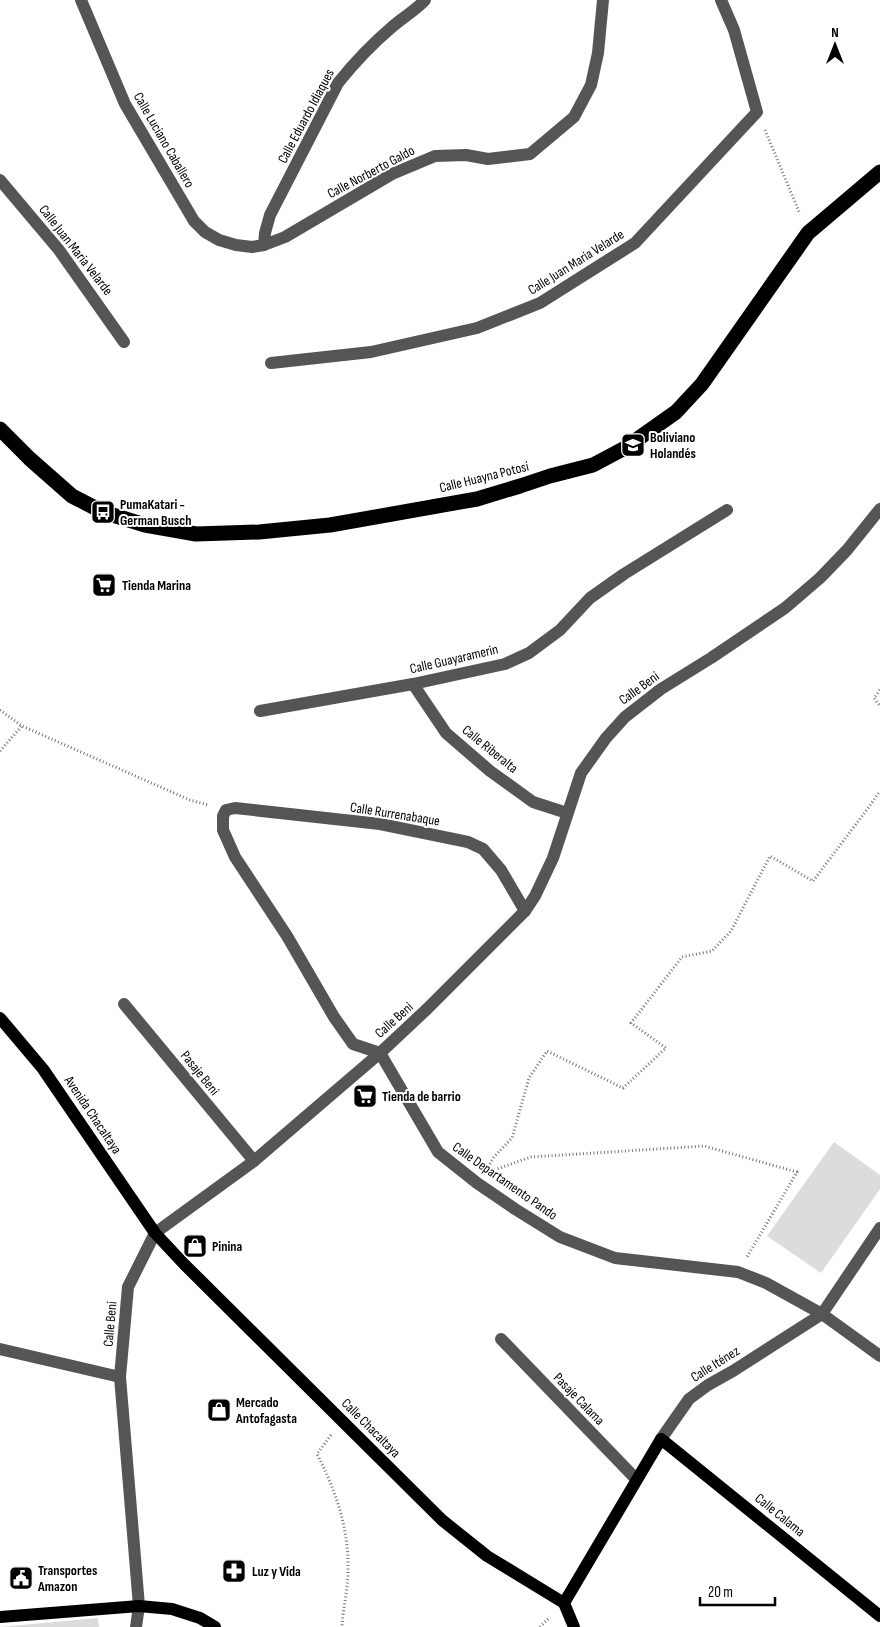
<svg xmlns="http://www.w3.org/2000/svg" width="880" height="1627" font-family="'Sofia Sans Condensed',sans-serif">
<rect width="100%" height="100%" fill="#fff"/>
<!-- green -->
<g fill="#dcdcdc">
<polygon points="834,1142 880,1175 880,1189 821,1273 767,1236"/>
<polygon points="98,1618 99,1627 0,1627"/>
</g>
<g fill="none" stroke-linecap="round" stroke-linejoin="round">
<!-- path -->
<g stroke="#777" stroke-width="3" stroke-dasharray="1 2.5" stroke-linecap="butt">
<polyline points="765,130 800,214"/>
<polyline points="880,690 874,698 880,706"/>
<polyline points="0,710 22,726 190,800 208,805"/>
<polyline points="0,751 22,726"/>
<polyline points="488,1167 494,1157 512,1138 529,1078 547,1051 623,1088 666,1048 631,1023 682,957 712,951 731,931 770,856 813,881 869,807 880,791"/>
<polyline points="491,1171 531,1157 704,1146 797,1172 747,1257"/>
<path d="M331,1435L317,1454C335,1489 348,1526 348,1565C349,1585 343,1607 342,1627"/>
<polyline points="540,1627 550,1617"/>
</g>
<!-- minor -->
<g stroke="#555" stroke-width="12">
<polyline points="81,0 125,104 194,221 205,232 219,240 236,245 252,247 264,245 285,237 392,174 435,156 466,155 488,159 530,154 574,117 591,85 598,53 603,0"/>
<polyline points="0,180 59,250 124,342"/>
<path d="M264,245L265,233L270,215L338,83C354,63 372,44 392,27C403,17 415,11 425,0"/>
<polyline points="271,363 371,352 477,328 540,303 635,243 757,112 734,30 721,0"/>
<polyline points="413,684 446,733 490,771 533,802 567,813"/>
<polyline points="260,711 413,684 505,664 529,653 560,630 590,598 624,574 727,510"/>
<polyline points="525,911 501,870 483,849 468,842 380,824 235,808 226,810 223,816 223,830 235,857 287,936 334,1017 353,1044 380,1053 438,1152 477,1183 515,1209 560,1237 615,1258 738,1272 766,1283 822,1314 880,1356"/>
<polyline points="124,1004 254,1161"/>
<polyline points="501,1339 636,1479"/>
<polyline points="0,1349 120,1377"/>
<polyline points="661,1439 689,1399 708,1385 733,1371 822,1314 880,1228"/>
<polyline points="136,1627 139,1606 120,1377 128,1287 155,1233 254,1161 380,1053 427,1009 525,911 535,896 553,858 581,773 606,738 625,717 661,689 711,658 785,608 820,578 847,550 880,509"/>
</g>
<!-- major -->
<g stroke="#000" stroke-width="12">
<polyline points="0,1018 43,1069 155,1233 184,1264 442,1520 487,1556 564,1603 574,1627"/>
<polyline points="564,1603 661,1439 880,1616"/>
<polyline points="0,1617 139,1606 172,1609 200,1618 215,1627"/>
</g>
<!-- highway -->
<polyline stroke="#000" stroke-width="15" points="0,429 30,459 72,496 103,512 145,525 196,534 259,532 330,525 477,499 520,486 550,476 593,465 625,448 676,412 702,384 808,233 880,172"/>
</g>
<!-- icons -->
<defs>
<g id="school-square" transform="scale(1.25)"><rect x="-9" y="-9" width="18" height="18" rx="4" fill="#000" stroke="#fff"/><path d="M0-5L7-2L0 1L-7-2ZM-4 1L0 2.5L4 1V4Q0 6-4 4Z" fill="#fff"/></g>
<g id="bus-square" transform="scale(1.25)"><rect x="-9" y="-9" width="18" height="18" rx="4" fill="#000" stroke="#fff"/><path d="M-5-6H5V4H4V6H2V4H-2V6H-4V4H-5ZM-3.5-4V0h7V-4ZM-3.5 1.2v1.5H-2V1.2ZM2 1.2v1.5H3.5V1.2Z" fill="#fff"/></g>
<g id="supermarket-square" transform="scale(1.25)"><rect x="-9" y="-9" width="18" height="18" rx="4" fill="#000" stroke="#fff"/><path d="M-6-5.5h2.5l.6 2H6L4.5 2H-2.5L-4.4-4H-6ZM-1.5 3.2a1.3 1.3 0 1 0 .1 0ZM3 3.2a1.3 1.3 0 1 0 .1 0Z" fill="#fff"/></g>
<g id="shop-square" transform="scale(1.25)"><rect x="-9" y="-9" width="18" height="18" rx="4" fill="#000" stroke="#fff"/><path d="M-5-2.5h2.3a2.7 3.5 0 0 1 5.4 0H5L5.5 6h-11ZM-1.5-2.5h3a1.5 2.3 0 0 0-3 0Z" fill="#fff"/></g>
<g id="pharmacy-square" transform="scale(1.25)"><rect x="-9" y="-9" width="18" height="18" rx="4" fill="#000" stroke="#fff"/><path d="M-2-6h4v4h4v4h-4v4h-4v-4h-4v-4h4Z" fill="#fff"/></g>
<g id="civic-square" transform="scale(1.25)"><rect x="-9" y="-9" width="18" height="18" rx="4" fill="#000" stroke="#fff"/><path d="M-.6-6.5H3V-4.5H.6V-3L4-1V1h2V6H-6V1h2V-1L-.6-3ZM-1.2 2.5V6h2.4V2.5Z" fill="#fff"/></g>
</defs>
<g fill-rule="evenodd">
<use href="#school-square" x="633" y="445"/>
<use href="#bus-square" x="103" y="512"/>
<use href="#supermarket-square" x="104" y="585"/>
<use href="#supermarket-square" x="365" y="1096"/>
<use href="#shop-square" x="195" y="1246"/>
<use href="#shop-square" x="219" y="1410"/>
<use href="#pharmacy-square" x="234" y="1571"/>
<use href="#civic-square" x="21" y="1578"/>
</g>
<g text-anchor="middle" dominant-baseline="central" stroke-width="4" stroke-linejoin="round" paint-order="stroke">
<!-- street labels -->
<g font-size="14" fill="#000" stroke="#fff">
<text transform="translate(306 116) rotate(-62)">Calle Eduardo Idiaques</text>
<text transform="translate(164 140) rotate(60)">Calle Luciano Caballero</text>
<text transform="translate(371 172) rotate(-28)">Calle Norberto Galdo</text>
<text transform="translate(76 250) rotate(52)">Calle Juan Maria Velarde</text>
<text transform="translate(576 262) rotate(-32)">Calle Juan Maria Velarde</text>
<text transform="translate(484 477) rotate(-14)">Calle Huayna Potosí</text>
<text transform="translate(454 659) rotate(-13)">Calle Guayaramerin</text>
<text transform="translate(639 688) rotate(-36)">Calle Beni</text>
<text transform="translate(490 749) rotate(39)">Calle Riberalta</text>
<text transform="translate(395 814) rotate(9)">Calle Rurrenabaque</text>
<text transform="translate(394 1020) rotate(-42)">Calle Beni</text>
<text transform="translate(200 1073) rotate(51)">Pasaje Beni</text>
<text transform="translate(93 1115) rotate(56)">Avenida Chacaltaya</text>
<text transform="translate(505 1181) rotate(35)">Calle Departamento Pando</text>
<text transform="translate(110 1324) rotate(-85)">Calle Beni</text>
<text transform="translate(715 1364) rotate(-32)">Calle Iténez</text>
<text transform="translate(579 1399) rotate(46)">Pasaje Calama</text>
<text transform="translate(371 1428) rotate(45)">Calle Chacaltaya</text>
<text transform="translate(780 1515) rotate(39)">Calle Calama</text>
</g>
<!-- poi labels -->
<g font-size="14" font-weight="bold" fill="#000" stroke="#fff" text-anchor="start">
<text x="650" y="437">Boliviano<tspan x="650" dy="16">Holandés</tspan></text>
<text x="120" y="504">PumaKatari -<tspan x="120" dy="16">German Busch</tspan></text>
<text x="122" y="585">Tienda Marina</text>
<text x="382" y="1096">Tienda de barrio</text>
<text x="212" y="1246">Pinina</text>
<text x="236" y="1402">Mercado<tspan x="236" dy="16">Antofagasta</tspan></text>
<text x="38" y="1570">Transportes<tspan x="38" dy="16">Amazon</tspan></text>
<text x="252" y="1571">Luz y Vida</text>
</g>
</g>
<!-- north arrow -->
<g transform="translate(835 45)" stroke="#ffffff" stroke-width="4" paint-order="stroke">
<path d="M0-4L9 19L0 12L-9 19Z" fill="#000000"/>
<text y="-8" font-size="14" font-weight="bold" text-anchor="middle" fill="#000000">N</text>
</g>
<!-- scale -->
<path d="M700 1597v8h75v-8" fill="none" stroke="#000000" stroke-width="2.5"/>
<text x="708" y="1597" font-size="15" fill="#000000" stroke="#ffffff" stroke-width="4" paint-order="stroke">20 m</text>
</svg>
